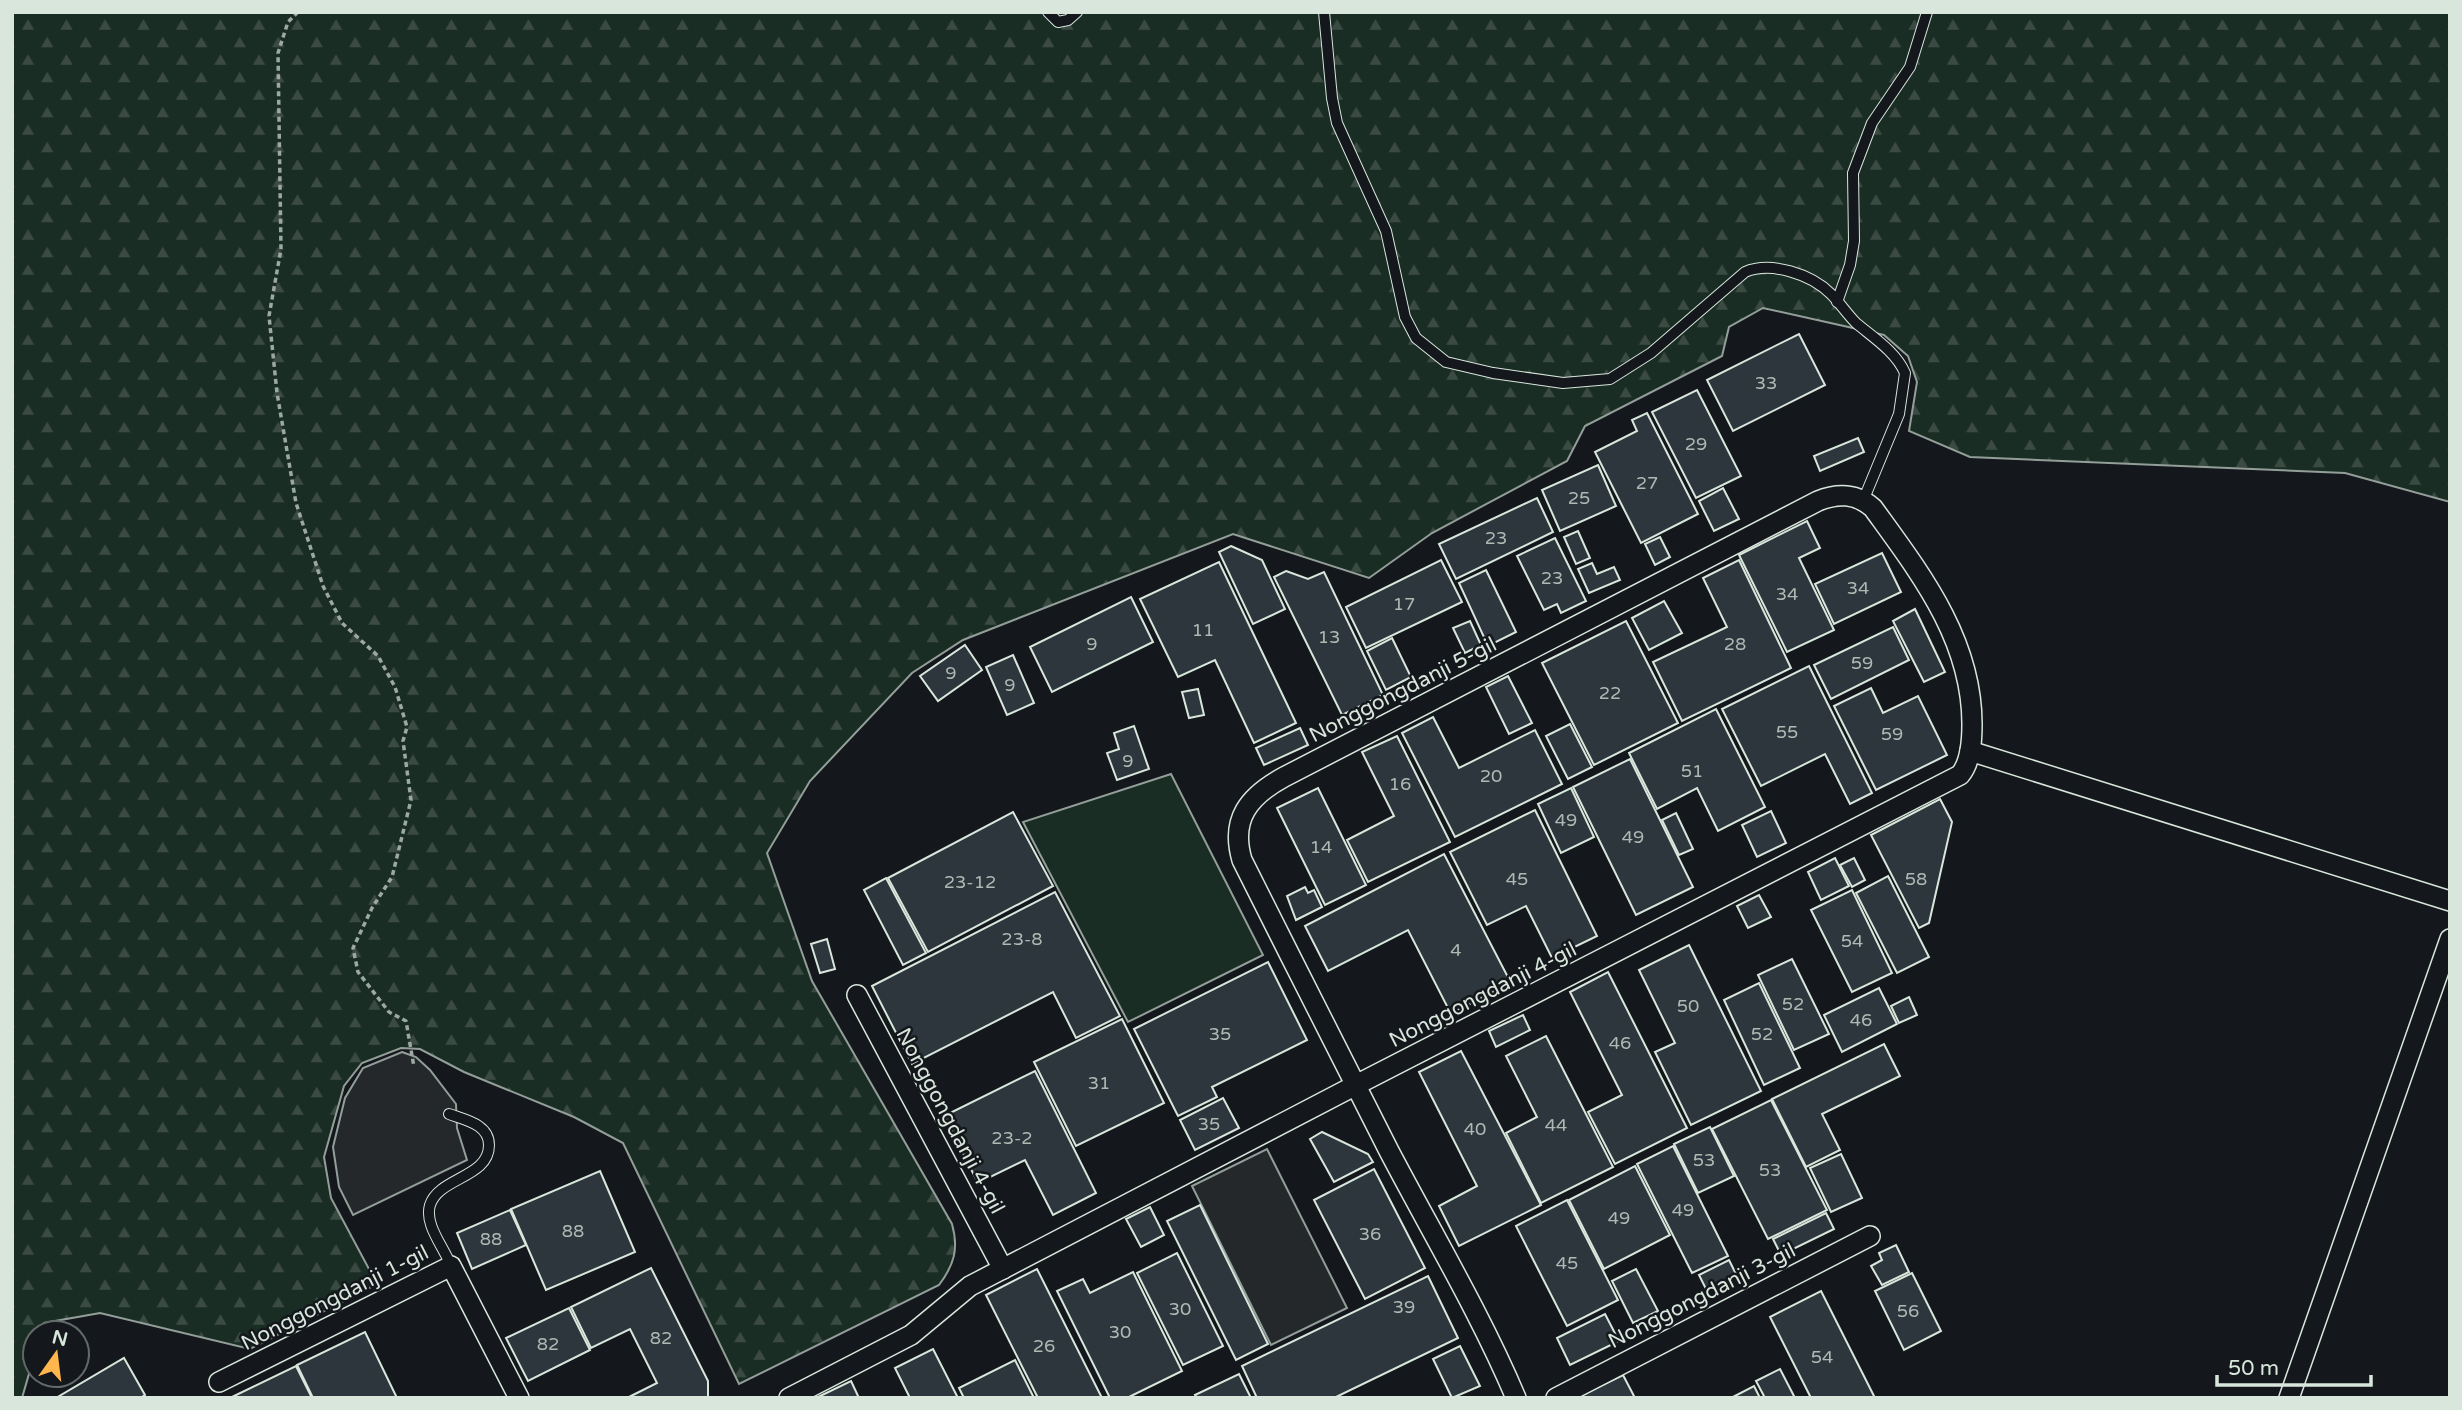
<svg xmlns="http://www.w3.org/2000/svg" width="2462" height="1410" font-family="'Varela Round',sans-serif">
<defs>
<pattern id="forest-firs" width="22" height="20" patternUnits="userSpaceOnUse" patternTransform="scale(1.75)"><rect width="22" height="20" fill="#1a2d24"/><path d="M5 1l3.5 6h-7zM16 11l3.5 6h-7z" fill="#3b4b43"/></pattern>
</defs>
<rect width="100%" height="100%" fill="#14181c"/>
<!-- green -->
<polygon fill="#1a2d24" stroke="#939e99" stroke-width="2" points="1171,774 1263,955 1128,1022 1023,822"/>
<!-- forest -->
<path fill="url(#forest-firs)" stroke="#939e99" stroke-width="2" d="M12,12H2450V502L2345,473L1970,457L1909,431L1917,382L1908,356L1884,335L1763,308L1729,327L1722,356L1585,426L1567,461L1432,533L1369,578L1233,534L963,640L912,673L810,781L767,853L812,981L952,1224C959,1249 954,1265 939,1285L739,1384L623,1143L574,1117L464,1072L420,1049L401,1048L362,1063L344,1086L324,1157L331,1198L377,1284L250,1349L100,1313L44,1323L41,1333H35V1353L22,1398H12Z"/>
<!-- parking -->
<g fill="#24282b" stroke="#939e99" stroke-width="2">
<polygon points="402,1052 416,1057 430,1070 456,1104 457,1128 467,1160 353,1215 339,1187 333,1147 345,1098 363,1068"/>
<polygon points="1267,1149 1347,1308 1271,1345 1192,1186"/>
</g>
<!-- building -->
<g fill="#2c363c" stroke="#d8e6dc" stroke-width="2">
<polygon points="1799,334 1825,385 1733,431 1707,380"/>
<polygon points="1697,390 1741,476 1696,498 1652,412"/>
<polygon points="1647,413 1698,514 1641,543 1595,452 1637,431 1632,420"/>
<polygon points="1858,438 1864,452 1820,471 1814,456"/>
<polygon points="1598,465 1616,506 1560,531 1542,490"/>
<polygon points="1723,488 1739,519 1714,531 1699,501"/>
<polygon points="1537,498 1553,532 1456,579 1439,544"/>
<polygon points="1807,521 1820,548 1799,558 1834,630 1787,652 1739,555"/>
<polygon points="1578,531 1590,558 1576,564 1564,537"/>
<polygon points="1660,537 1670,557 1655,565 1645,544"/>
<polygon points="1555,538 1586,601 1561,613 1557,604 1544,610 1517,556"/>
<polygon points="1231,546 1262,560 1285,609 1253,624 1219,552"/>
<polygon points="1882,553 1901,592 1834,624 1815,584"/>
<polygon points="1441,560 1462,602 1366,648 1346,607"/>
<polygon points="1739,560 1791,668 1682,721 1653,662 1727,627 1703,578"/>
<polygon points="1219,562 1296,723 1254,743 1215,660 1178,677 1140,599"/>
<polygon points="1592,563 1597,574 1614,567 1620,580 1589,593 1578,569"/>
<polygon points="1486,570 1516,632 1488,646 1459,583"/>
<polygon points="1286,571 1308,579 1324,572 1383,695 1342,715 1274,577"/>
<polygon points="1131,597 1153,642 1052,692 1030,647"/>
<polygon points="1664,601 1682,633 1649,650 1632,618"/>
<polygon points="1915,609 1945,672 1924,682 1893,621"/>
<polygon points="1470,621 1481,645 1465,653 1453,628"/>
<polygon points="1626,621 1678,723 1594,765 1542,663"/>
<polygon points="1893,627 1909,660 1831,699 1814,665"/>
<polygon points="1392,638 1411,677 1386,690 1367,651"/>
<polygon points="965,645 982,670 938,701 920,676"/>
<polygon points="1013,655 1034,703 1007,715 986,667"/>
<polygon points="1809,666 1872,793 1850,804 1825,754 1761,786 1722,709"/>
<polygon points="1508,676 1532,723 1509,734 1486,687"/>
<polygon points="1871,688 1883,713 1918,696 1947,755 1876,790 1834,706"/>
<polygon points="1198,689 1204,715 1189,718 1182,692"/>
<polygon points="1716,709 1765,807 1718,831 1697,788 1657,809 1629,753"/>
<polygon points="1433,717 1459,768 1535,730 1562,784 1455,837 1402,733"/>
<polygon points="1570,724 1592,767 1568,779 1546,736"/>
<polygon points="1134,726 1149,769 1117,780 1107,753 1119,749 1114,733"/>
<polygon points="1300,728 1308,745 1264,765 1256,748"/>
<polygon points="1397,736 1450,842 1368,882 1347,840 1394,816 1362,752"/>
<polygon points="1630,759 1693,887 1636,915 1573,787"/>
<polygon points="1318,788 1366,885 1325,905 1277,808"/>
<polygon points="1571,788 1594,837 1561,853 1538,804"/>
<polygon points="1940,799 1952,822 1929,923 1919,928 1871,835"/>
<polygon points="1535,810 1597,936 1552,958 1526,906 1487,925 1450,852"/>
<polygon points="1771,811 1786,843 1757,857 1742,825"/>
<polygon points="1013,812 1053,886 928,952 888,878"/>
<polygon points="1676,813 1693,849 1679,855 1662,820"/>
<polygon points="1444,854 1511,983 1451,1014 1408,930 1328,971 1305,926"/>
<polygon points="1835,858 1849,886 1821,900 1808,872"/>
<polygon points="1854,858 1865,880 1852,887 1840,865"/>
<polygon points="1888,876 1929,957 1897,973 1856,893"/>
<polygon points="886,878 926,953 903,965 864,890"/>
<polygon points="1305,887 1308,893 1314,890 1322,907 1296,920 1287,896"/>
<polygon points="1852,890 1892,973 1852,992 1811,910"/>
<polygon points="1055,892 1120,1016 1076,1038 1053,992 912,1064 872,986"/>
<polygon points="1759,895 1771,917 1748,928 1737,906"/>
<polygon points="827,939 835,969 820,973 811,944"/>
<polygon points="1689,945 1761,1091 1691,1125 1655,1052 1675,1043 1639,970"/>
<polygon points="1792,959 1829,1034 1794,1050 1758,975"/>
<polygon points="1268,962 1307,1040 1212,1087 1217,1097 1178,1116 1134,1029"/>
<polygon points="1608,972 1687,1128 1615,1164 1588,1112 1622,1095 1570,992"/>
<polygon points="1759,983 1800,1068 1764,1085 1724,1000"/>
<polygon points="1879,988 1897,1024 1842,1052 1824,1015"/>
<polygon points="1909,997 1917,1015 1899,1023 1891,1006"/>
<polygon points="1523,1015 1530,1030 1496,1047 1489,1031"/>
<polygon points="1122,1019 1164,1103 1076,1146 1034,1062"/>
<polygon points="1546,1036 1613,1167 1541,1203 1506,1133 1537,1117 1506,1056"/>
<polygon points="1884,1044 1900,1076 1822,1114 1840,1150 1806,1167 1772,1099"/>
<polygon points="1461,1051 1541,1205 1459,1246 1439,1206 1477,1186 1419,1072"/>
<polygon points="1035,1071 1096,1193 1053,1215 1025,1160 978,1183 944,1116"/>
<polygon points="1223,1098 1239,1128 1195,1150 1180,1120"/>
<polygon points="1771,1100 1827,1210 1768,1239 1712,1129"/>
<polygon points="1710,1127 1734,1176 1698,1193 1674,1144"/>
<polygon points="1322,1132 1368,1154 1373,1162 1334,1182 1310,1139"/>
<polygon points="1673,1146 1728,1256 1692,1273 1637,1164"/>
<polygon points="1841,1154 1862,1198 1831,1212 1810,1168"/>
<polygon points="1635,1166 1670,1235 1604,1269 1569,1200"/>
<polygon points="1374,1169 1425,1268 1365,1299 1314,1200"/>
<polygon points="600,1171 635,1252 546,1290 511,1209"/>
<polygon points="1567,1200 1618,1300 1567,1326 1516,1226"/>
<polygon points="1200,1205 1268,1344 1236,1360 1167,1221"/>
<polygon points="1150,1207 1164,1235 1141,1247 1126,1219"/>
<polygon points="510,1210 526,1245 472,1269 457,1233"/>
<polygon points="1826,1213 1834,1229 1781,1255 1773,1239"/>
<polygon points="1896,1245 1909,1272 1882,1285 1871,1266 1882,1260 1879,1253"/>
<polygon points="1177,1253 1223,1346 1183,1365 1137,1273"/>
<polygon points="1729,1260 1737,1276 1707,1291 1699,1275"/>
<polygon points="651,1268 708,1381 708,1398 627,1398 657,1383 630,1329 591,1348 571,1307"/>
<polygon points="1037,1269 1102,1398 1038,1398 986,1295"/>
<polygon points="1636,1269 1658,1311 1633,1323 1612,1281"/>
<polygon points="1133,1272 1182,1371 1127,1398 1110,1398 1057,1291 1083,1279 1090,1293"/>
<polygon points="1912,1273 1941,1331 1904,1350 1875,1291"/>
<polygon points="1428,1276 1458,1338 1334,1398 1257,1398 1242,1366"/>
<polygon points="1821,1291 1875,1398 1811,1398 1770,1317"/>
<polygon points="569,1308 590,1350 528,1381 506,1338"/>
<polygon points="1605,1314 1619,1341 1570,1365 1557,1338"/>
<polygon points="365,1332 397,1398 313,1398 297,1365"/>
<polygon points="1460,1346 1480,1386 1452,1398 1433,1359"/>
<polygon points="933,1349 958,1398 910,1398 895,1368"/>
<polygon points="124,1358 145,1395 140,1398 56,1398"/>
<polygon points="1015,1360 1034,1398 964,1398 959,1388"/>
<polygon points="296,1366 312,1398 230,1398"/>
<polygon points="1780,1369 1795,1398 1765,1398 1756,1381"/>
<polygon points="1239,1374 1251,1398 1197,1398 1195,1395"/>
<polygon points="1623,1375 1635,1398 1583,1398 1582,1395"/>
<polygon points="851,1381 859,1398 816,1398"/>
<polygon points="1754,1386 1760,1398 1731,1398"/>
</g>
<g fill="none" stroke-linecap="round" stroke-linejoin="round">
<!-- lane casing -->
<g stroke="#d8e6dc" stroke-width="12">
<g id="lane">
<polyline points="1048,12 1058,22 1068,20 1077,12"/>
<path d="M1324,12L1332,98L1337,123L1386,231L1405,317L1416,338L1446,362L1493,373L1563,383L1610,379L1651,353L1745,272C1771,261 1811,274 1831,294C1840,303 1847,314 1856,323C1874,338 1896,352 1905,373L1899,414L1863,501"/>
<polyline points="1837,302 1850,265 1854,241 1853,173 1872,123 1910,67 1927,12"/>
<path d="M449,1114C465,1120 489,1124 489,1145C489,1178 439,1177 430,1205C424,1225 444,1247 451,1266"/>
</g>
</g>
<!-- street casing -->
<g stroke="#d8e6dc" stroke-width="22">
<g id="street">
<polyline points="1970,751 2450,901"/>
<polyline points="857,995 1003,1269"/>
<polyline points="219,1382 451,1266 519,1398"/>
<path d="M789,1398L911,1335L970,1286L1356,1085L1960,775C1971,762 1972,740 1972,724C1972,639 1920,573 1873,508C1856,493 1838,493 1818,501L1284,777C1249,796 1230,819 1242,860C1291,957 1339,1054 1389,1151C1432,1233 1480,1313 1516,1398"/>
<polyline points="1556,1398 1870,1236"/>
<polyline points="2289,1398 2450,939"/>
</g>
</g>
<!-- path -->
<polyline stroke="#9da8a2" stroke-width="3.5" stroke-dasharray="5 3.5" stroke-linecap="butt" points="298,12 288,22 278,53 281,249 269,316 277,393 296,503 323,586 342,623 378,656 395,687 407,727 403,741 411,800 392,877 372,908 353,948 358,972 389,1012 406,1021 414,1067"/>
<!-- lane -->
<use href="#lane" stroke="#14181c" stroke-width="10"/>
<!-- street -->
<use href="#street" stroke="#14181c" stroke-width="19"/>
</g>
<g text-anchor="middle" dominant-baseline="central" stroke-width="5" stroke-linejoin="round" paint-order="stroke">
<!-- number labels -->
<g font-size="18" fill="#adbab4">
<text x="1766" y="383">33</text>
<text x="1696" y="444">29</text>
<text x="1647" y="483">27</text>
<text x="1579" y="498">25</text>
<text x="1496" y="538">23</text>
<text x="1552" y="578">23</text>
<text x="1858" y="588">34</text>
<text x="1787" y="594">34</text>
<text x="1404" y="604">17</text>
<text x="1203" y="630">11</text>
<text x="1329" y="637">13</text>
<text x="1092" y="644">9</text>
<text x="1735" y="644">28</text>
<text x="1862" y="663">59</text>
<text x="951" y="673">9</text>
<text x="1010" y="685">9</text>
<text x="1610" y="693">22</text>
<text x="1787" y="732">55</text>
<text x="1892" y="734">59</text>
<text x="1128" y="761">9</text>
<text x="1692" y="771">51</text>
<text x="1491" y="776">20</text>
<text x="1400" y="784">16</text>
<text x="1566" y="820">49</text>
<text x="1633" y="837">49</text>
<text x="1321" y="847">14</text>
<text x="1517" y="879">45</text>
<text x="1916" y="879">58</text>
<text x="970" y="882">23-12</text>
<text x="1022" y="939">23-8</text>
<text x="1852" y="941">54</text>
<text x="1456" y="950">4</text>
<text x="1793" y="1004">52</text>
<text x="1688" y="1006">50</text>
<text x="1861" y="1020">46</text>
<text x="1220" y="1034">35</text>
<text x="1762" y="1034">52</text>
<text x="1620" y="1043">46</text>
<text x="1099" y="1083">31</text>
<text x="1209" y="1124">35</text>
<text x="1556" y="1125">44</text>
<text x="1475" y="1129">40</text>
<text x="1012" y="1138">23-2</text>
<text x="1704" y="1160">53</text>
<text x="1770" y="1170">53</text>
<text x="1683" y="1210">49</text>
<text x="1619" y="1218">49</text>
<text x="573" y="1231">88</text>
<text x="1370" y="1234">36</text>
<text x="491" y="1239">88</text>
<text x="1567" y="1263">45</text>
<text x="1404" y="1307">39</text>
<text x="1180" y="1309">30</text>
<text x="1908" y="1311">56</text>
<text x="1120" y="1332">30</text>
<text x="661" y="1338">82</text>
<text x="548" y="1344">82</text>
<text x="1044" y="1346">26</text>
<text x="1822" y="1357">54</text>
</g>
<!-- street labels -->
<g font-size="21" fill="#d8e6dc" stroke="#14181c">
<text transform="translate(1403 690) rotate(-27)">Nonggongdanji 5-gil</text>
<text transform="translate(1483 995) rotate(-27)">Nonggongdanji 4-gil</text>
<text transform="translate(950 1121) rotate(62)">Nonggongdanji 4-gil</text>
<text transform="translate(1702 1296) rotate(-27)">Nonggongdanji 3-gil</text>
<text transform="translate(335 1298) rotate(-27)">Nonggongdanji 1-gil</text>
</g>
</g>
<!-- border -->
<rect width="2462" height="1410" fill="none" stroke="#d8e6dc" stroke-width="28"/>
<!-- north arrow -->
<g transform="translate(56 1354) rotate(14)"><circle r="33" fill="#14181c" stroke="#626a69" stroke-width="2"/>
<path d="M0-5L12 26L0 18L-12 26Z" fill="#ffb74d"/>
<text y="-10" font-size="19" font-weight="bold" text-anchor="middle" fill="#d8e6dc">N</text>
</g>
<!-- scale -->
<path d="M2217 1375v10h154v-10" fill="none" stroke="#d8e6dc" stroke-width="3.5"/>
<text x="2228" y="1375" font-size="21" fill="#d8e6dc" stroke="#14181c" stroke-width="5" paint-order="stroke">50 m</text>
</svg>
